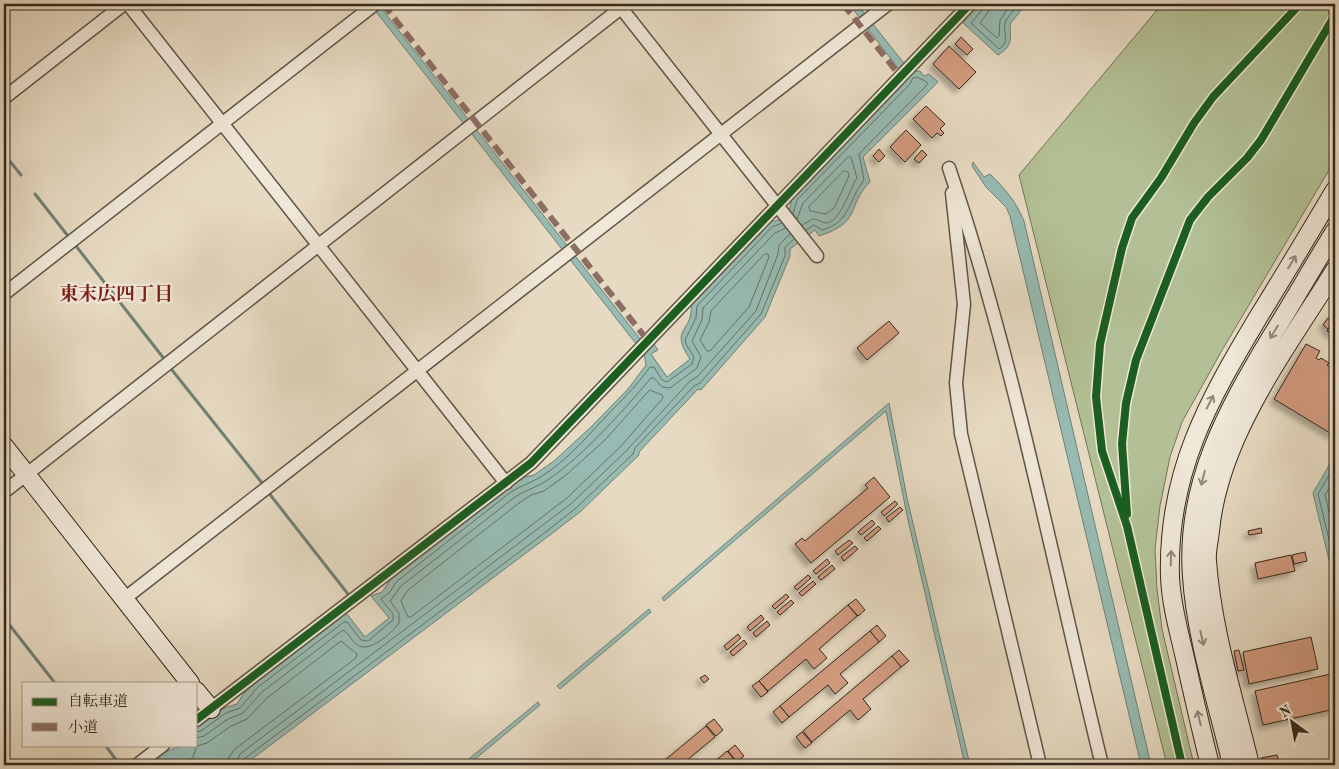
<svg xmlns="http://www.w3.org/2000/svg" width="1339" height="769" font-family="'Old Standard TT','Noto Serif JP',serif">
<defs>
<filter id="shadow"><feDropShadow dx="-4.5" dy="4.5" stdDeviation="2.5" flood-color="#0004"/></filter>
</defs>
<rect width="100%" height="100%" fill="#e7dac2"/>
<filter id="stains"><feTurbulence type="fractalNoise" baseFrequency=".004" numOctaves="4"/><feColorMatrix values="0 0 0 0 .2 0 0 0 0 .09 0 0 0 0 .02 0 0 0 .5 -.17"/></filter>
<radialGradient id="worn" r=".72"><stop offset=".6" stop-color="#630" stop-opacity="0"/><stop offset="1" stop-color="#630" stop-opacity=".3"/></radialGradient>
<!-- green -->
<polygon fill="#b3c095" stroke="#737458" points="1162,4 1335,4 1335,160 1221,352 1182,422 1170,457 1160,506 1155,549 1157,589 1162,629 1194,765 1167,765 1019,175"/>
<!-- water -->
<g fill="#97bbb2" stroke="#6f8176">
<path d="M370,4H378L648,349L654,344L658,350L651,354L667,377L690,359C668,327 694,333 691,304L771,221H776L789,211L792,198L907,80L849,4H857L911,72L920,71L924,76L929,74L938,82L863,157L870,182C846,206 863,222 819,236L815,230L790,249V256L765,317L701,390L698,389L639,452V455L580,512L550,535L244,765H152C161,750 180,745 196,745V728L224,708L237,704L244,693L255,683L346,613L365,637L389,618L371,596L382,592L391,579L508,488L525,477L534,475L554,461L592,426L628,389L646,365L644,354Z"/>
<path d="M981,4H1026L1010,24C1011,39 1012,47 998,55L963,23Z"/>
<path d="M973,162L984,177L990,174C1006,190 1015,200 1024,221L1151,765H1141L1010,216L1006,207L986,187L972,166Z"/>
<polygon points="889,403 907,498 970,765 965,765 908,520 886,411 664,601 662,598"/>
<polygon points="1335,455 1335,585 1313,493"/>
<polygon points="649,609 651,612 560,689 557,686"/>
<polygon points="538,702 540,705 468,765 465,762"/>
</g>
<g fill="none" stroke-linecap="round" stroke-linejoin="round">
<!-- shore -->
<g stroke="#657267" stroke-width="1">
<path d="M984,4L983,9L971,23L999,49C1010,43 1003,33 1005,23C1007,17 1015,9 1019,4"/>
<polyline points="990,4 989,11 980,23 997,38 999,36 1000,20 1011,4"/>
<polygon points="844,171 848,172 849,176 834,208 826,214 810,211 809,207"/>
<path d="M793,214L797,200L910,84L913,78L917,77L927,82V85L859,154L864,180C848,200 851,222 822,230L814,225L806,230"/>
<path d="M797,219L803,203L848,157H851L857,178C850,188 840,224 825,223C821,222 818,219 813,219L802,225"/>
<polygon points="765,254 768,254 769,257 749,307 710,351 707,351 700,340 709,322 711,311"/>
<polygon points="650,390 662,395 663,398 621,446 567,498 411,617 408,617 401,601 408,590 519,503 531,495 544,491 566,475 606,439"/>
<polyline points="1335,465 1318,494 1335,564"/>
<polyline points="1335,477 1325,495 1335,537"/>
<path d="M196,732L201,731L226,713L240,708L258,687L344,622H347L361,640L368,641L393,620V614L381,599L390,592L396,582L511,492C522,485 534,482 545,474C571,457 591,432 612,410C626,396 639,383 650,367H654L662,380L667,382L692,364L694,357L686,344L685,340L696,318L697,306L772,227L782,223"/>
<path d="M196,738L204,736L228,719L243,713L262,692L343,630C349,633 351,640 356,644C368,655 392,633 399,623V613L390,601L401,586L515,497C526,490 538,487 549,479C583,456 624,410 651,378H654L662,387L670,388L697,368L701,357L692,341L702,320L703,308L775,233L786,228"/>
<polyline points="184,765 193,757 197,746 207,743 231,726 247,719 267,698 341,641 357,654 356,658 235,749 229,757 227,765"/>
<polyline points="235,765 240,754 572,503 627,450 690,381 697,377 756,311 778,254 779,245 790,234"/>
<polyline points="241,765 244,759 547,531 576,508 633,454 635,448 694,386 700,383 761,314 785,256 785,247 794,239"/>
</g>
<!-- stream -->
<g stroke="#6f8176" stroke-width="3">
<polyline points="4,154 21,175"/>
<polyline points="35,194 68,236"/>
<polyline points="76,246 165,360"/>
<polyline points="172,370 262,483"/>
<polyline points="268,492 348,594"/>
<polyline points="4,618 55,683"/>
<polyline points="105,745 120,765"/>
</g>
</g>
<!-- building -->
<g fill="#d29b7f" stroke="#33291c" filter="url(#shadow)">
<polygon points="961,37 973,49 967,55 955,44"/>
<polygon points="949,46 976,72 959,89 933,64"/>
<polygon points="926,106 945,124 940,129 944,133 941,136 937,133 932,138 913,119"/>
<polygon points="906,130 921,145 905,162 890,147"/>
<polygon points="879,149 885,156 879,162 873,156"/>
<polygon points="922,150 927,155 919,163 914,159"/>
<polygon points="1333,313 1335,314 1335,322 1330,318"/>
<polygon points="1328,318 1333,321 1328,329 1323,325"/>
<polygon points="889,321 899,333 867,360 857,348"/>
<polygon points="1333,321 1335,322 1335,336 1327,331"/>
<polygon points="1306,344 1320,351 1316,358 1319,360 1321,358 1329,363 1327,365 1335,370 1335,436 1274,399"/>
<polygon points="874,477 890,497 811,563 795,544 802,538 805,541 868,488 865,485"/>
<polygon points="895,501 898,504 884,516 881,512"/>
<polygon points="900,507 903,510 889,522 886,518"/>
<polygon points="872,520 875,524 861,535 858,532"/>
<polygon points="878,526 881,529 867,541 864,538"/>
<polygon points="1261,528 1262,533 1249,535 1248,531"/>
<polygon points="849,540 853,543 838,555 835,551"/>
<polygon points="855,546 858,549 844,561 841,557"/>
<polygon points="1305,552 1307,561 1294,564 1292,555"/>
<polygon points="1291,555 1295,571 1258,579 1255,563"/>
<polygon points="827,559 830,563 816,574 813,571"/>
<polygon points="832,565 835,569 821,580 818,577"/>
<polygon points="808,575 811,578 797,590 794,587"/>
<polygon points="813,581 816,584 802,596 799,593"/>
<polygon points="786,594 789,597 775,609 772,606"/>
<polygon points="856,599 865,610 858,616 848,605"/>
<polygon points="791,600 794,603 780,615 777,612"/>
<polygon points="848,605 857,616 819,649 827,658 814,669 806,659 768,691 759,681"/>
<polygon points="761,615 764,619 750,631 747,627"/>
<polygon points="767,621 770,625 756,637 753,633"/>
<polygon points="877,625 886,636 879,642 870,631"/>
<polygon points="870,631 879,642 840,674 848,683 835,694 828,685 789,717 780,706"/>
<polygon points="738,634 741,638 727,650 724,646"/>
<polygon points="1311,637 1318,669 1249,684 1243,652"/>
<polygon points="744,640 747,644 733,656 730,652"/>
<polygon points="899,650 909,661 901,667 892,656"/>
<polygon points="1239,650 1244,670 1238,671 1234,651"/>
<polygon points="892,656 901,667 863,699 871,709 858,720 850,710 812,742 803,731"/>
<polygon points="1335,673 1335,709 1263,725 1255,691"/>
<polygon points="705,675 709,679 704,683 700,678"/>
<polygon points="759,681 768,692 761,697 752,686"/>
<polygon points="780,706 789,717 782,723 773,712"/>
<polygon points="714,719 723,730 716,736 706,725"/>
<polygon points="706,726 715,737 681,765 659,765"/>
<polygon points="802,732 812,743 805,748 796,737"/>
<polygon points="735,745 744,756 737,762 728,751"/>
<polygon points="727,751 737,763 733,765 711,765"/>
<polygon points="1277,755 1280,765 1262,765 1261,758"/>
</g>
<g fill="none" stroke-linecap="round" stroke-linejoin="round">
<!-- street casing -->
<g stroke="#605546" stroke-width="15">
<g id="street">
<polyline points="128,4 506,483"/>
<polyline points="618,4 817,256"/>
<polyline points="4,98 124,4"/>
<path d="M949,168C1015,363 1053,565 1102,765"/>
<polyline points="952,193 964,304 956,383 961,434 1040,765"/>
<polyline points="4,294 375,4"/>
<polyline points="4,492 626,4"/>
<polyline points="124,599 888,4"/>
<polyline points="196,720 531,463 970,4"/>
<polyline points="137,765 163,745"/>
</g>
</g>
<!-- secondary casing -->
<g stroke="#33291c" stroke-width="20">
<g id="secondary">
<polyline points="4,446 190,683"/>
<polyline points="196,691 211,709"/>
<path d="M1210,765C1201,730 1193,694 1185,658C1179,632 1171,604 1170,577C1167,473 1208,401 1259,316C1285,274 1310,232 1335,190"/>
<path d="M1232,765C1218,705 1196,638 1192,577C1185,485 1227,410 1273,334C1294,300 1314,265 1335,231"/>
<path d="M1250,765C1234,698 1212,630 1207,561C1206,551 1209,541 1210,531C1219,435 1286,350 1335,270"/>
</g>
</g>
<!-- street -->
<use href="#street" stroke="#efe7d7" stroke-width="12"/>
<!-- secondary -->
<use href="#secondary" stroke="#efe7d7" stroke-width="18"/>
<!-- quiet -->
<g stroke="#8d6e63" stroke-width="6" stroke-dasharray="12 6" stroke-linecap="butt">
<polyline points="383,4 648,341"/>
<polyline points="843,4 901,77"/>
</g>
<!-- cycleway casing -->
<g stroke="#efe7d7" stroke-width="11">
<g id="cycleway">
<polyline points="1127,514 1122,444 1126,403 1136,360 1190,220 1208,197 1247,158 1261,140 1335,15"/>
<polyline points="196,720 531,463 970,4"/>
<polyline points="1182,765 1127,526 1102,451 1096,397 1100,344 1122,248 1132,218 1161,178 1194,123 1213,97 1300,4"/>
</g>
</g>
<!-- cycleway -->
<use href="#cycleway" stroke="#1b5e20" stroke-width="8"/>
</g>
<!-- one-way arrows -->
<defs><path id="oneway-shaft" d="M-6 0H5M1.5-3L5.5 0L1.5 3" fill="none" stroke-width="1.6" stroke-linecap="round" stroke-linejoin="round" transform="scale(1.25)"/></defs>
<g stroke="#91887a">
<use href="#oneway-shaft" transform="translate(1292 262) rotate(-59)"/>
<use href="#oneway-shaft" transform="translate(1274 332) rotate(121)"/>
<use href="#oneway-shaft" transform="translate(1210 402) rotate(-63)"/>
<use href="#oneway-shaft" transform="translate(1203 478) rotate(104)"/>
<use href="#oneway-shaft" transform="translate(1171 558) rotate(-88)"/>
<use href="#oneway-shaft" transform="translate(1202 638) rotate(77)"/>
<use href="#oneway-shaft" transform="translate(1199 718) rotate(-103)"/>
</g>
<g text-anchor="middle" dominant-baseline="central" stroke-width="4.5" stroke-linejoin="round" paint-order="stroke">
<!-- neighbourhood labels -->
<g font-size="19" font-weight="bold" fill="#7a1f14" stroke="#efe7d7">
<text x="116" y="295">東末広四丁目</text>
</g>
</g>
<!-- margin -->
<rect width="1339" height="769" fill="none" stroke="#e7dac2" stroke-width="20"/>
<rect x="5" y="5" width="1329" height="759" fill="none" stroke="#33291c" stroke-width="2.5"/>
<rect x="10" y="10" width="1319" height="749" fill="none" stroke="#33291c"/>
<!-- legend -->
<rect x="22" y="682" width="175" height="65" fill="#efe7d7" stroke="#a49b8c"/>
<rect x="32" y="698" width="25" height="8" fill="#1b5e20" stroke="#a49b8c"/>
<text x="68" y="706" font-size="15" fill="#33291c">自転車道</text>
<rect x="32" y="723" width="25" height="8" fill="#8d6e63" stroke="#a49b8c"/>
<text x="68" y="732" font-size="15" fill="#33291c">小道</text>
<!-- north arrow -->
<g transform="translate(1292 722) rotate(328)" stroke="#efe7d7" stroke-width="4" paint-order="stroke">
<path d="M0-4L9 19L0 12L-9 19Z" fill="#33291c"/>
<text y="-8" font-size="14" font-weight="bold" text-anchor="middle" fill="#33291c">N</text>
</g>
<rect width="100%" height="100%" filter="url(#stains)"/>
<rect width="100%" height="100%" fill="url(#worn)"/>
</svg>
